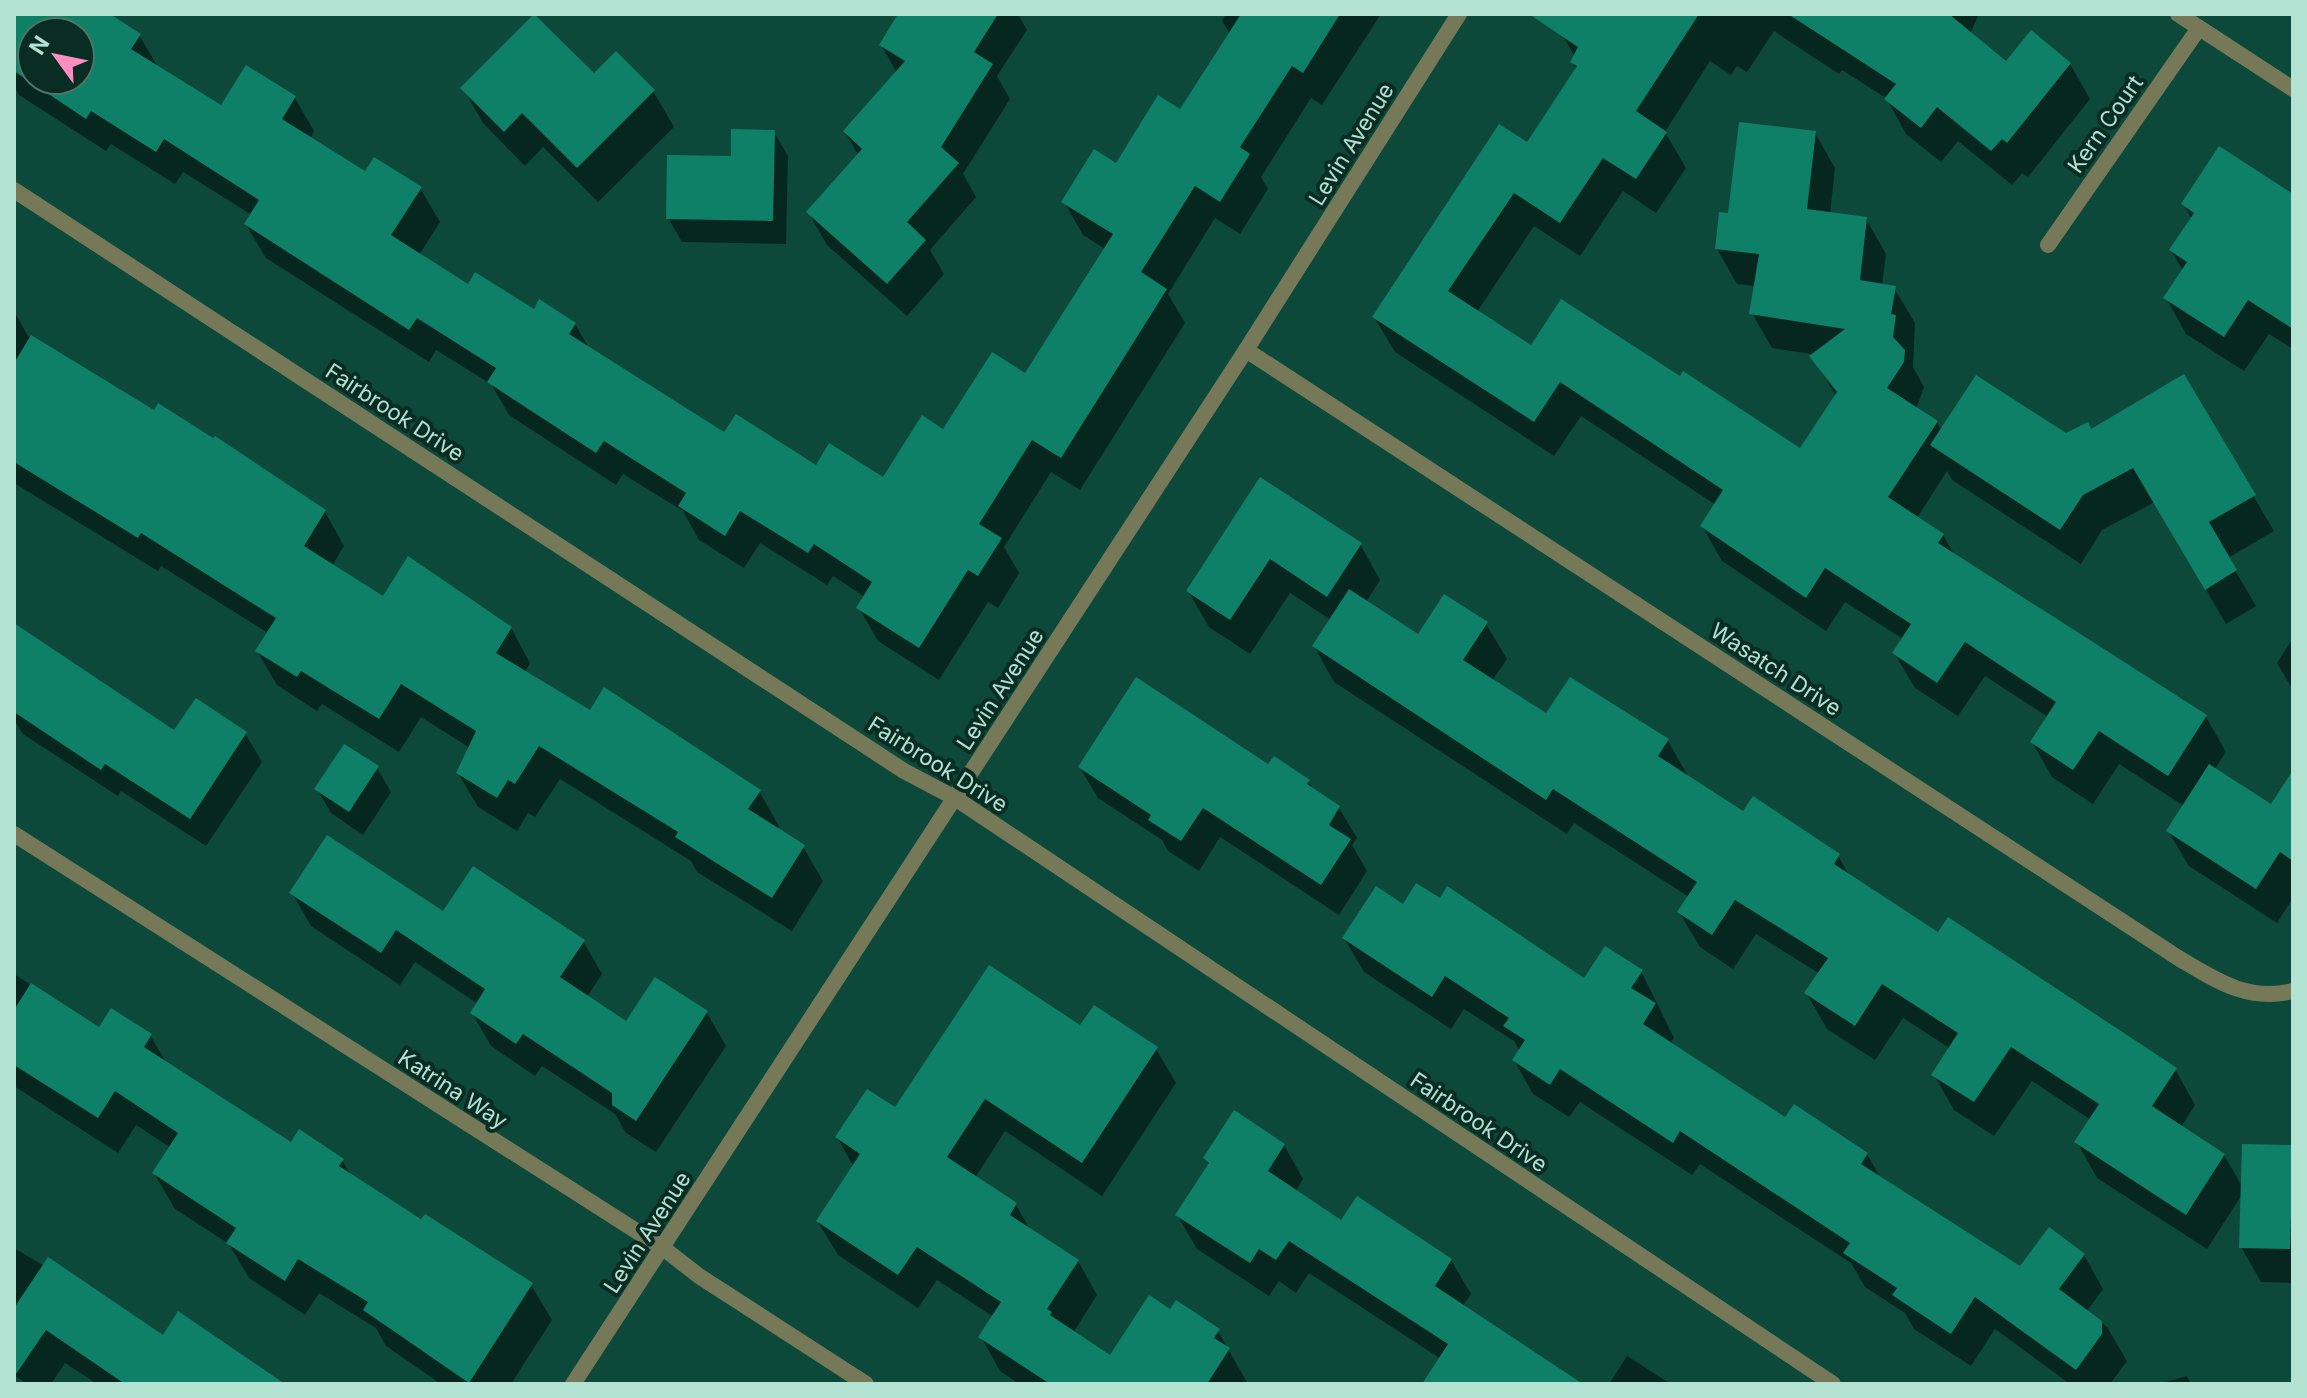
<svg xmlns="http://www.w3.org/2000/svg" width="2307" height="1398" font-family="Inter,sans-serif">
<rect width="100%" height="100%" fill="#0c493b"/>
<!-- shadow -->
<g fill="#0007" fill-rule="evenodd">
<path d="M14,14H106L139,35L159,69L222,108L247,68L295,98L314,131L310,139L366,174L420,188L440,222L419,255L469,287L575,324L590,350L725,435L817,467L884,480L944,432L1026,376L1105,249L1083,235L1064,202L1117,166L1181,112L1230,34L1222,21L1226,14H1381L1322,105L1311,98L1261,177L1268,189L1240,234L1215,218L1168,294L1185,323L1080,490L1051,472L1004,547L1019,573L998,608L988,602L939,680L878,641L859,608L865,597L833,576L827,585L760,543L744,568L699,540L683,511L623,474L616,485L509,415L491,384L436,350L429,362L266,258L246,225L252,215L183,172L175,184L111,144L106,151L19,95L14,86ZM32,32H80V80H32Z"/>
<polygon points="900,14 1018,14 1027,30 997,76 1010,99 963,174 976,197 930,250 944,274 907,316 827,245 808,212 859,156 845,132 897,73 881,45"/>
<polygon points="1575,14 1979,14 1970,34 2006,63 2070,64 2090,99 2028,177 2022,173 2012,185 1958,141 1941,162 1906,134 1886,98 1842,70 1839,74 1774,31 1747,72 1737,66 1731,75 1710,61 1665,132 1686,168 1656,213 1623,191 1580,256 1534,226 1477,312 1532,347 1680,379 1801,450 1836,396 1811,354 1772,348 1752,313 1756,286 1737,284 1717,249 1730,215 1815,133 1835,168 1830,214 1866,219 1886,254 1882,286 1894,288 1915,323 1913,367 1924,387 1916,409 1937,422 1941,430 2066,436 2091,431 2183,377 2274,531 2228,558 2256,606 2226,624 2155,502 2102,530 2081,564 1952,480 1947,471 1917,518 1943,535 1955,556 2206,717 2226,752 2214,770 2272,807 2293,774 2293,898 2277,923 2189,866 2168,831 2184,806 2119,764 2093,804 2052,777 2032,742 2048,717 1985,676 1958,716 1915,688 1894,653 1903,639 1845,602 1826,631 1722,561 1702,526 1716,505 1581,416 1554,456 1395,352 1374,317 1528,145 1577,70 1572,62 1575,57 1562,34"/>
<polygon points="594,76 653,91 674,127 598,202 543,147 525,166 483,123 463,88"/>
<polygon points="774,132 788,156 786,244 682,242 668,218 733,158"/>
<polygon points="2293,197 2293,349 2269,334 2244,371 2186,334 2166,298 2183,271 2171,250 2192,219 2183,204"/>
<polygon points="14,311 28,336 325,512 344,546 332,566 384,598 511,628 530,663 525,672 590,713 605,690 759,791 779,826 776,830 803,847 823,881 792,931 697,872 691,861 560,779 535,817 528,813 517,831 478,807 458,773 470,748 421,717 399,752 322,704 317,711 277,685 257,651 268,633 161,566 158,571 14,483"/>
<polygon points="1261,480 1360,544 1380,580 1366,602 1419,637 1486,624 1507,659 1492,681 1546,716 1668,741 1688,776 1743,814 1838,856 1851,878 1939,935 2175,1069 2195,1105 2181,1127 2224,1155 2243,1188 2244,1146 2293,1147 2293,1283 2261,1282 2241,1247 2243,1193 2207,1249 2097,1178 2077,1142 2091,1120 2032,1081 1994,1136 1954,1110 1934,1075 1951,1049 1903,1018 1875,1060 1827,1029 1807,994 1820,974 1756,934 1733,969 1700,947 1679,912 1689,897 1574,823 1567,834 1334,682 1314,646 1331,620 1290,593 1250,654 1209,627 1188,591"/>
<polygon points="14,626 175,733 245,733 262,762 206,846 121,791 118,796 23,734 14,720"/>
<polygon points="2293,638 2293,690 2277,663"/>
<polygon points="1269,767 1308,781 1315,792 1339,808 1357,838 1352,845 1367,871 1339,915 1220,837 1199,871 1168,851 1162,840 1098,798 1080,768"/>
<polygon points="377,768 391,792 363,835 331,813 317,789"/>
<polygon points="292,893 444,914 583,941 602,974 587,997 627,1024 707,1013 726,1046 656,1152 626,1133 615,1114 542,1066 535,1076 491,1046 472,1013 478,1004 415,962 400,985 311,926"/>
<polygon points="1403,907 1585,981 1641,971 1674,1038 1670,1044 1785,1120 1867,1154 1881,1179 2020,1269 2084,1255 2103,1289 2087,1311 2107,1327 2127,1361 2110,1384 2070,1384 1995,1329 1971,1366 1914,1329 1905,1313 1865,1287 1851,1263 1700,1164 1692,1175 1580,1102 1569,1117 1533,1094 1514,1060 1520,1051 1514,1041 1464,1009 1451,1029 1364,972 1344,938"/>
<polygon points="14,974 100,1029 150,1035 167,1064 292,1145 342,1160 352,1177 531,1285 552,1320 511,1384 441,1384 386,1346 376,1328 319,1293 305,1315 249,1278 229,1244 175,1209 154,1173 171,1148 136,1125 118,1153 14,1086"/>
<polygon points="1081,1028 1156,1049 1176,1083 1102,1196 1005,1131 975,1178 1016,1205 1031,1231 1078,1261 1097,1295 1073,1333 1110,1358 1171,1312 1218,1331 1248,1384 1019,1384 1000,1371 981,1337 994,1317 937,1280 918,1308 838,1255 818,1222 854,1167 837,1137"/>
<polygon points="1284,1145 1303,1179 1295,1192 1342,1222 1451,1260 1471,1294 1462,1307 1580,1384 1426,1384 1441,1359 1309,1273 1296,1293 1279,1281 1269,1296 1197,1249 1177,1215 1209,1166 1205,1158"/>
<polygon points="14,1248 163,1337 280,1384 97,1384 65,1363 51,1384 27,1384 14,1375"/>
<polygon points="1627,1356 1671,1384 1609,1384"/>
<polygon points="2187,1376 2191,1384 2159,1384"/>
</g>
<!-- building -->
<g fill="#0f8068" fill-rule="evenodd">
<path d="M14,14H110L141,34L131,49L221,105L246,65L296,96L282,119L365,171L374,157L422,187L391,235L468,284L475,272L534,309L539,299L576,323L569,334L724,432L736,414L816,465L829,443L883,477L922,415L943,429L992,352L1025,373L1113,234L1061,202L1094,149L1116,163L1158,95L1180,109L1241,14H1340L1303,73L1292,66L1240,147L1250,154L1220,202L1195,186L1141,272L1167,289L1061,458L1032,440L979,524L1002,538L978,576L968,570L919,648L856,608L872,582L814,544L808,553L740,511L725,536L678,506L686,493L604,441L596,453L487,382L496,368L417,318L409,330L244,224L259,200L164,139L156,152L91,111L86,119L14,71ZM32,32H80V80H32Z"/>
<polygon points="534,14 594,73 616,51 655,90 577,168 522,113 504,132 460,88"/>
<polygon points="898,14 998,14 974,52 993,64 941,147 959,163 907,222 926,240 887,284 806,212 862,149 843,131 905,61 879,45"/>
<polygon points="1529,14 1699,14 1636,111 1667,132 1636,179 1603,158 1560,223 1514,193 1448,291 1531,345 1561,299 1680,376 1683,371 1800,448 1837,392 1809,356 1845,329 1749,314 1759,254 1715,249 1719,212 1728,213 1739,122 1816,131 1807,209 1867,217 1860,280 1896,286 1891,314 1896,315 1893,337 1905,350 1904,362 1887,388 1938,421 1888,497 1944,534 1938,543 2207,715 2168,776 2099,731 2073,770 2030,742 2056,702 1965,642 1937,683 1892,653 1911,624 1825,568 1806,598 1700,526 1723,490 1560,382 1534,422 1372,317 1499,124 1527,142 1577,66 1570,62 1578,47"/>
<polygon points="1788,14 1949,14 2006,61 2031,30 2071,63 2007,143 2002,139 1991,151 1937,107 1921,128 1884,99 1896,84"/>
<polygon points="731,129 775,130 773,221 666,219 667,155 731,156"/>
<polygon points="2219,146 2293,194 2293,329 2248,300 2224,337 2163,298 2187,262 2169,250 2194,213 2181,204"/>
<polygon points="31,335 154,410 158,403 213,438 215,436 326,510 304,546 383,596 408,556 512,627 496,653 590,710 604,687 761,790 748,809 805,845 772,898 675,837 678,832 539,746 515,784 508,780 497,798 456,773 476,731 401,684 379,719 301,671 297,677 255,651 276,618 141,533 138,538 14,462 14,363"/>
<polygon points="2184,374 2256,495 2209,522 2237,570 2205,590 2133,468 2083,495 2060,530 1930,445 1976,375 2066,433 2088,422 2091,429"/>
<polygon points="1260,477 1362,543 1327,597 1270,559 1230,620 1186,591"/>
<polygon points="1349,589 1418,634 1444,594 1488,622 1463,660 1546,713 1570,677 1669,739 1658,756 1743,811 1753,796 1840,854 1834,864 1938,932 1948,917 2177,1068 2152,1106 2225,1154 2186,1215 2074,1142 2099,1104 2011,1047 1974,1102 1931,1075 1958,1033 1882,984 1855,1026 1804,993 1828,958 1735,900 1712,935 1677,912 1697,882 1553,789 1546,800 1312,646"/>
<polygon points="14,623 174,730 196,698 247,732 190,819 105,764 101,770 14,712"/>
<polygon points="1136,677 1268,764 1274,756 1310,780 1307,784 1340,806 1329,825 1351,839 1321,885 1203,808 1181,841 1148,820 1151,815 1078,767"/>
<polygon points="344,744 379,766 349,812 314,789"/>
<polygon points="2209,764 2271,804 2293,770 2293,861 2280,852 2256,889 2166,831"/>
<polygon points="327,835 443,911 473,866 585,940 560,977 626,1021 655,977 708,1011 636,1121 612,1105 612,1093 523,1034 516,1044 470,1013 485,989 396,930 381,953 289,893"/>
<polygon points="1416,883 1440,898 1447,886 1584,978 1605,946 1643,970 1631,988 1656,1003 1643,1024 1785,1117 1794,1104 1868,1153 1861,1164 2020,1266 2049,1227 2085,1254 2059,1289 2102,1321 2102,1334 2076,1370 1975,1297 1951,1334 1892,1295 1897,1288 1843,1253 1850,1243 1680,1131 1673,1143 1560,1069 1550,1085 1512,1060 1525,1040 1503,1026 1509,1018 1445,976 1432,997 1342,938 1376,886 1403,904"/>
<polygon points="989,965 1080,1025 1094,1005 1158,1047 1082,1163 985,1099 947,1157 1017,1203 1010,1215 1079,1260 1047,1309 1052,1312 1050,1315 1110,1355 1149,1295 1170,1309 1176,1300 1220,1329 1214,1338 1230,1348 1207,1384 1050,1384 978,1337 1001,1302 917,1247 898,1275 816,1221 860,1154 835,1137 867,1089 895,1107"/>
<polygon points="31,983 99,1027 111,1008 152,1034 144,1047 291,1142 299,1129 344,1159 339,1166 421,1219 425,1214 533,1283 469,1383 363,1310 368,1302 298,1259 285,1281 226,1243 236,1228 152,1173 178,1133 115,1091 98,1118 14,1065 14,1010"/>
<polygon points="1234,1110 1285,1144 1268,1171 1341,1220 1357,1196 1452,1259 1435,1286 1583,1384 1422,1384 1448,1344 1289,1241 1276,1260 1259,1249 1250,1263 1175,1215 1209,1163 1203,1158"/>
<polygon points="2242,1144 2293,1145 2290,1249 2239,1248"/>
<polygon points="48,1257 163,1335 178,1311 285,1384 125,1384 46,1330 14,1377 14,1308"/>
</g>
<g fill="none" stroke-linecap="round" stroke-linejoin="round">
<!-- minor -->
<g stroke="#757958" stroke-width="16">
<polyline points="2178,14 2293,89"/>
<polyline points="14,190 904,771 955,798 1833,1384"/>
<polyline points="2048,245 2199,28"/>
<path d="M1246,350L2180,959C2217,981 2248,1002 2293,991"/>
<polyline points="14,834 663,1248 699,1276 866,1384"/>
</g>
<!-- tertiary -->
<polyline stroke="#757958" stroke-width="16" points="573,1384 1246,350 1459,14"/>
</g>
<g text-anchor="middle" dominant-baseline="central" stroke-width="8" stroke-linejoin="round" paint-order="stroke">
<!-- street labels -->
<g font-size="22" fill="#b3e2d3" stroke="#092c23">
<text transform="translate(2105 124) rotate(-55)">Kern Court</text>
<text transform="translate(1351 144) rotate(-58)">Levin Avenue</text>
<text transform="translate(395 412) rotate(33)">Fairbrook Drive</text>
<text transform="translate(1776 669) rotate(33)">Wasatch Drive</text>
<text transform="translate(1000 689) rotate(-57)">Levin Avenue</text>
<text transform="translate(938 764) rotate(32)">Fairbrook Drive</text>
<text transform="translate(453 1089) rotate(33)">Katrina Way</text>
<text transform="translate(1479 1122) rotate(34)">Fairbrook Drive</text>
<text transform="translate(647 1232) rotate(-57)">Levin Avenue</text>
</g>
</g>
<!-- border -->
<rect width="2307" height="1398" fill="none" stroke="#b3e2d3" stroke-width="32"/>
<!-- north arrow -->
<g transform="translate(56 56) rotate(303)"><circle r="38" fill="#092c23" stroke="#4d7569" stroke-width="2"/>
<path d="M0-6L14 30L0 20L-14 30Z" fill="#fd8ebf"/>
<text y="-12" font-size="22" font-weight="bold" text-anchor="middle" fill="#b3e2d3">N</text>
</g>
</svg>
